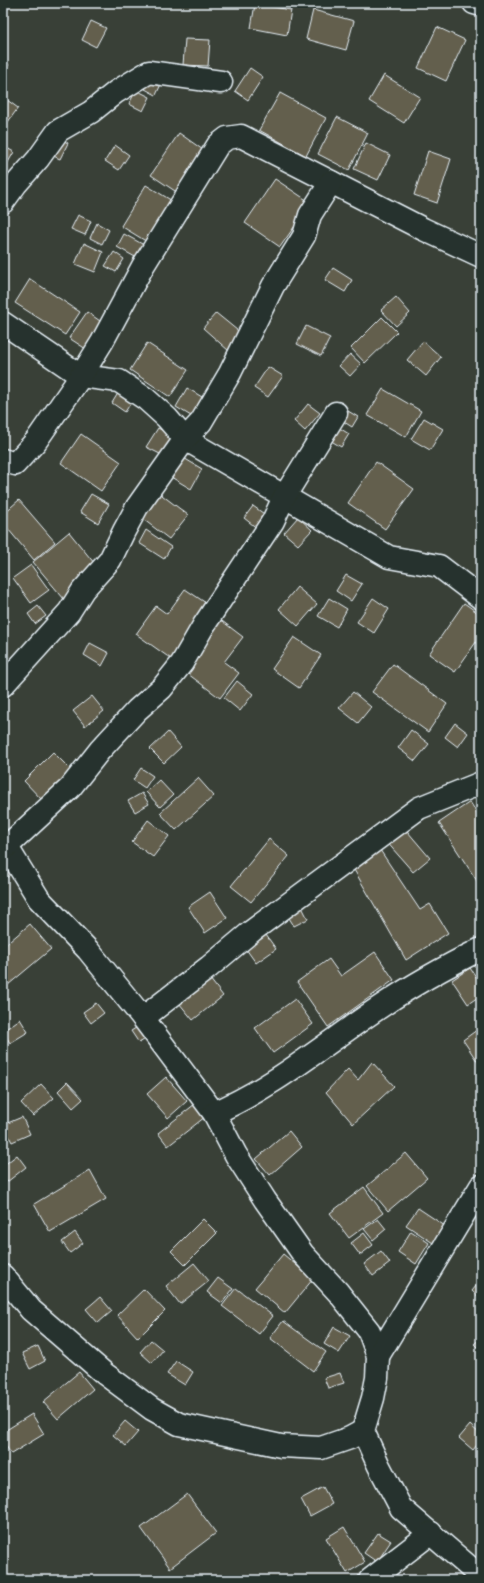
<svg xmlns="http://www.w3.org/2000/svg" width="484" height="1583" font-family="'Indie Flower',sans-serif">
<rect width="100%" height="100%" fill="#394037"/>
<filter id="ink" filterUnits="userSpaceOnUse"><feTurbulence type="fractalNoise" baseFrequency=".025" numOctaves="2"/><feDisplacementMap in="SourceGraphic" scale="8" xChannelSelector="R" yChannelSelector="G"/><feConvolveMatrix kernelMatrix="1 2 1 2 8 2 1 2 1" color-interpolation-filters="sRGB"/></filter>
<g filter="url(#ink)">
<!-- building -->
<g fill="#645f4d" stroke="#e8f1f8">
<polygon points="255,4 291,10 287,35 251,28"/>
<polygon points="313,10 354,21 346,50 306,39"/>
<polygon points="91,21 106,28 96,47 82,40"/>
<polygon points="437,27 465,40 446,81 418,68"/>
<polygon points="185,39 210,40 208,66 183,65"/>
<polygon points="3,59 9,65 3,71"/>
<polygon points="250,68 263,77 248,100 235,91"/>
<polygon points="384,75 420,97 404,123 369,101"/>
<polygon points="152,76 162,82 156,95 145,89"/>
<polygon points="136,90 150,97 143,111 129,104"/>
<polygon points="280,93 326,118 306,156 259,130"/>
<polygon points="3,97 18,108 5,126 3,124"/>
<polygon points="337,117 368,133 349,170 318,154"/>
<polygon points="179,133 206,152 178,193 151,175"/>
<polygon points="57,137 68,143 60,159 49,154"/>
<polygon points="366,143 390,155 378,180 354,169"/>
<polygon points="115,145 129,155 119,170 105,161"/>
<polygon points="3,146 14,152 3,171"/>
<polygon points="428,151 451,159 437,203 414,195"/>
<polygon points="275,179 311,203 280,247 245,223"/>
<polygon points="146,185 174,202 149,243 121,226"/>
<polygon points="78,215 91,221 85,235 71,229"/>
<polygon points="97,223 109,230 102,244 90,238"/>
<polygon points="124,234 144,245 137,258 117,247"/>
<polygon points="84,243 103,252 95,272 75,264"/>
<polygon points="114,252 124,259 116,272 105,266"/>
<polygon points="333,268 352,280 345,292 325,280"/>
<polygon points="30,279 80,312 65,335 15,303"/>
<polygon points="396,297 410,313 396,326 381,310"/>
<polygon points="87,312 103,323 86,349 69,338"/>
<polygon points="216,313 243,335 229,351 203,328"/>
<polygon points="382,317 397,332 365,363 351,348"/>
<polygon points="306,326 330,338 321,356 297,344"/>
<polygon points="423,341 441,357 426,376 407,360"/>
<polygon points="147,343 188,370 170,397 130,370"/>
<polygon points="350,354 361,364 350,376 339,366"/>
<polygon points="268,367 283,376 268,397 254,388"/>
<polygon points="187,388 207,400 196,419 176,407"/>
<polygon points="383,389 421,411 406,437 367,415"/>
<polygon points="120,390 134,398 125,412 112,403"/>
<polygon points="308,404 320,413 305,431 294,421"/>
<polygon points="343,408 358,417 352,427 338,418"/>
<polygon points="424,418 443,429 430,450 411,439"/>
<polygon points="333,424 349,434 341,447 325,437"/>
<polygon points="158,428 175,438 164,456 146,447"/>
<polygon points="81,434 121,462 101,491 61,463"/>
<polygon points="182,457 202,469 191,489 171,477"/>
<polygon points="376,462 414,489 385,529 348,503"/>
<polygon points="154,489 188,515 169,539 135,513"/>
<polygon points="91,494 109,504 98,523 80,512"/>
<polygon points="19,500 55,542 34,560 3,523 3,514"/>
<polygon points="253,506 267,516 258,529 244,518"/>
<polygon points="298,517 312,530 298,545 284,533"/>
<polygon points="146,530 171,547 164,559 139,543"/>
<polygon points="69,532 99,569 64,599 33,562"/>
<polygon points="31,565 49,590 31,603 13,578"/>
<polygon points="346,575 362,584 351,601 336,591"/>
<polygon points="297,587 317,604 298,626 279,609"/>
<polygon points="185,589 212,607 174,661 136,634 156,606 167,614"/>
<polygon points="329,598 347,609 337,627 318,616"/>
<polygon points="373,598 389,609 374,633 357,622"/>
<polygon points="464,603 481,615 481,635 455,672 429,654"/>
<polygon points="38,606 46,616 35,624 28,614"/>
<polygon points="218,618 243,637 224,662 239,673 220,698 180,668"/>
<polygon points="294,637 321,655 299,688 272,669"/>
<polygon points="90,643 109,653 102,666 84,655"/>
<polygon points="393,664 447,704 428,732 372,692"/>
<polygon points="237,681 253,694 240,711 224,698"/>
<polygon points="353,692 371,707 358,723 339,708"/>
<polygon points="92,696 104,711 85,726 73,711"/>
<polygon points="455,723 468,733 458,747 445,737"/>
<polygon points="411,730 429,744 415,761 398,748"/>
<polygon points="168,732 181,747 164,763 150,749"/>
<polygon points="53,752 72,771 42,800 24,781"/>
<polygon points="141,768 153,776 145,788 133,780"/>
<polygon points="198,778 214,796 176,830 160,813"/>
<polygon points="159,780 173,795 160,807 146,792"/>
<polygon points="142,793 149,804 135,812 128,801"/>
<polygon points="470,802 481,819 481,887 439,823"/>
<polygon points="148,820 169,836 153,857 132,842"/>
<polygon points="402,825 430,858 413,872 385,840"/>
<polygon points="269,839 289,856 251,902 231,886"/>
<polygon points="380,850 420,910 430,904 448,933 406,960 353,868"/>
<polygon points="3,861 14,871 3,881"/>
<polygon points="210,892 227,918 205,933 188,907"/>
<polygon points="301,905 308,919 294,926 286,913"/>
<polygon points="30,924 51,949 8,985 3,978 3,947"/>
<polygon points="266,935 276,949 256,963 246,949"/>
<polygon points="375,952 394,980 328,1027 297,982 329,959 341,976"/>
<polygon points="470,968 481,984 481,995 468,1004 452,980"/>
<polygon points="210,979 223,996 193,1020 179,1003"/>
<polygon points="295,999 313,1024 273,1053 255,1028"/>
<polygon points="96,1003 104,1013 91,1023 83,1012"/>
<polygon points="20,1019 28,1032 10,1043 3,1031"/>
<polygon points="144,1023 152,1035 139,1043 131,1031"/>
<polygon points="481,1027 481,1067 463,1040"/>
<polygon points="372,1062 394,1086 353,1124 326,1092 348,1069 358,1080"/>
<polygon points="166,1077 187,1101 168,1118 147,1094"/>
<polygon points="67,1082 83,1099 73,1108 58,1091"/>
<polygon points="41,1084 54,1098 33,1116 21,1103"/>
<polygon points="195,1104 205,1117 168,1146 158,1133"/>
<polygon points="22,1117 30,1134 12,1142 3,1125"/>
<polygon points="289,1131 302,1147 270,1175 256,1159"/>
<polygon points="406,1153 427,1178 388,1211 367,1186"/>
<polygon points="17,1155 26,1167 7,1182 3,1177 3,1166"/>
<polygon points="90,1170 106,1199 50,1232 34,1204"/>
<polygon points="364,1187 383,1213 349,1238 330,1213"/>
<polygon points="418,1208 445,1226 433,1243 406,1225"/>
<polygon points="203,1219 217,1233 185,1265 171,1251"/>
<polygon points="378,1219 386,1229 373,1240 364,1229"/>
<polygon points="411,1231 429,1243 416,1264 398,1252"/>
<polygon points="75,1232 83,1243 70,1253 62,1242"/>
<polygon points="364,1233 373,1245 360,1255 351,1243"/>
<polygon points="381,1251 390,1263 373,1276 364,1264"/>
<polygon points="283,1254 313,1279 285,1313 255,1288"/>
<polygon points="194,1263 209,1281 180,1304 166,1286"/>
<polygon points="218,1278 233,1289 222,1303 207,1292"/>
<polygon points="481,1280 481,1299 472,1291"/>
<polygon points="236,1288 273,1316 259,1334 222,1306"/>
<polygon points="144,1289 165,1311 138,1338 117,1315"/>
<polygon points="100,1297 112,1311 98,1323 86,1309"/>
<polygon points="283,1321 326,1352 313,1371 270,1338"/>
<polygon points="334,1327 350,1336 339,1353 324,1344"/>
<polygon points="481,1338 481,1351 474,1344"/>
<polygon points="151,1340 163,1350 152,1363 140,1352"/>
<polygon points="38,1346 45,1361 30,1369 22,1353"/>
<polygon points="176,1361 193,1372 185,1385 167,1374"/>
<polygon points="79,1372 93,1389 58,1419 43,1402"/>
<polygon points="340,1373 344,1383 328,1388 324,1378"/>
<polygon points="32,1414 44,1434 11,1454 3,1441 3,1432"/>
<polygon points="125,1421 138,1432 126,1446 113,1435"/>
<polygon points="470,1425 481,1435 481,1440 473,1450 459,1438"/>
<polygon points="323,1487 332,1504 310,1516 301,1499"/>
<polygon points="187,1494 216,1533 170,1568 141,1528"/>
<polygon points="344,1527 365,1562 347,1573 326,1538"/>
<polygon points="378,1533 391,1541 377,1562 364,1553"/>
</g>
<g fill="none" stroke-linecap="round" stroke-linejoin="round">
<!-- street casing -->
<g stroke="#e8f1f8" stroke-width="25">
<g id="street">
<polyline points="474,3 481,5"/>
<polyline points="3,202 16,184 38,159 58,131 91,112 116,92 149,72 221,82"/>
<polyline points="3,323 81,376 119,381 146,399 167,418 185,439 389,557 439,566 481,598"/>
<polyline points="3,460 15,464 36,441 81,376 102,342 143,266 218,145 227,138 241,136 423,229 481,256"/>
<polyline points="3,685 69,612 83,590 110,560 124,531 137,507 185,439 201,422 230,373 273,286 304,236 310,215 331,182"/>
<polyline points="3,843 7,847 39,899 88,950 143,1018 214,1113 236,1155 265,1200 303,1254 338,1292 369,1331 378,1356 377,1378 373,1398 363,1431 379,1466 401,1508 481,1577"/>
<polyline points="3,850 70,788 100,750 137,710 162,688 182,663 204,625 273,521 284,497 336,413"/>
<polyline points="143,1018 209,967 252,931 419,808 481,783"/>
<path d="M214,1113C275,1087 327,1042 383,1005C414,984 447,966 481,949"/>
<polyline points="3,1276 31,1310 105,1374 152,1409 179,1424 281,1446 321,1448 350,1438 363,1431"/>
<polyline points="378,1356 481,1186"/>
<polyline points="370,1580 431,1533"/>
</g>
</g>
<!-- street -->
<use href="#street" stroke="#26332d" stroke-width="22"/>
</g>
</g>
<!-- margin -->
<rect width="484" height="1583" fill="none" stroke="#26332d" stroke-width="16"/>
<rect x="8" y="8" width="468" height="1567" fill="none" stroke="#e8f1f8" stroke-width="1.5" filter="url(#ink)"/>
</svg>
